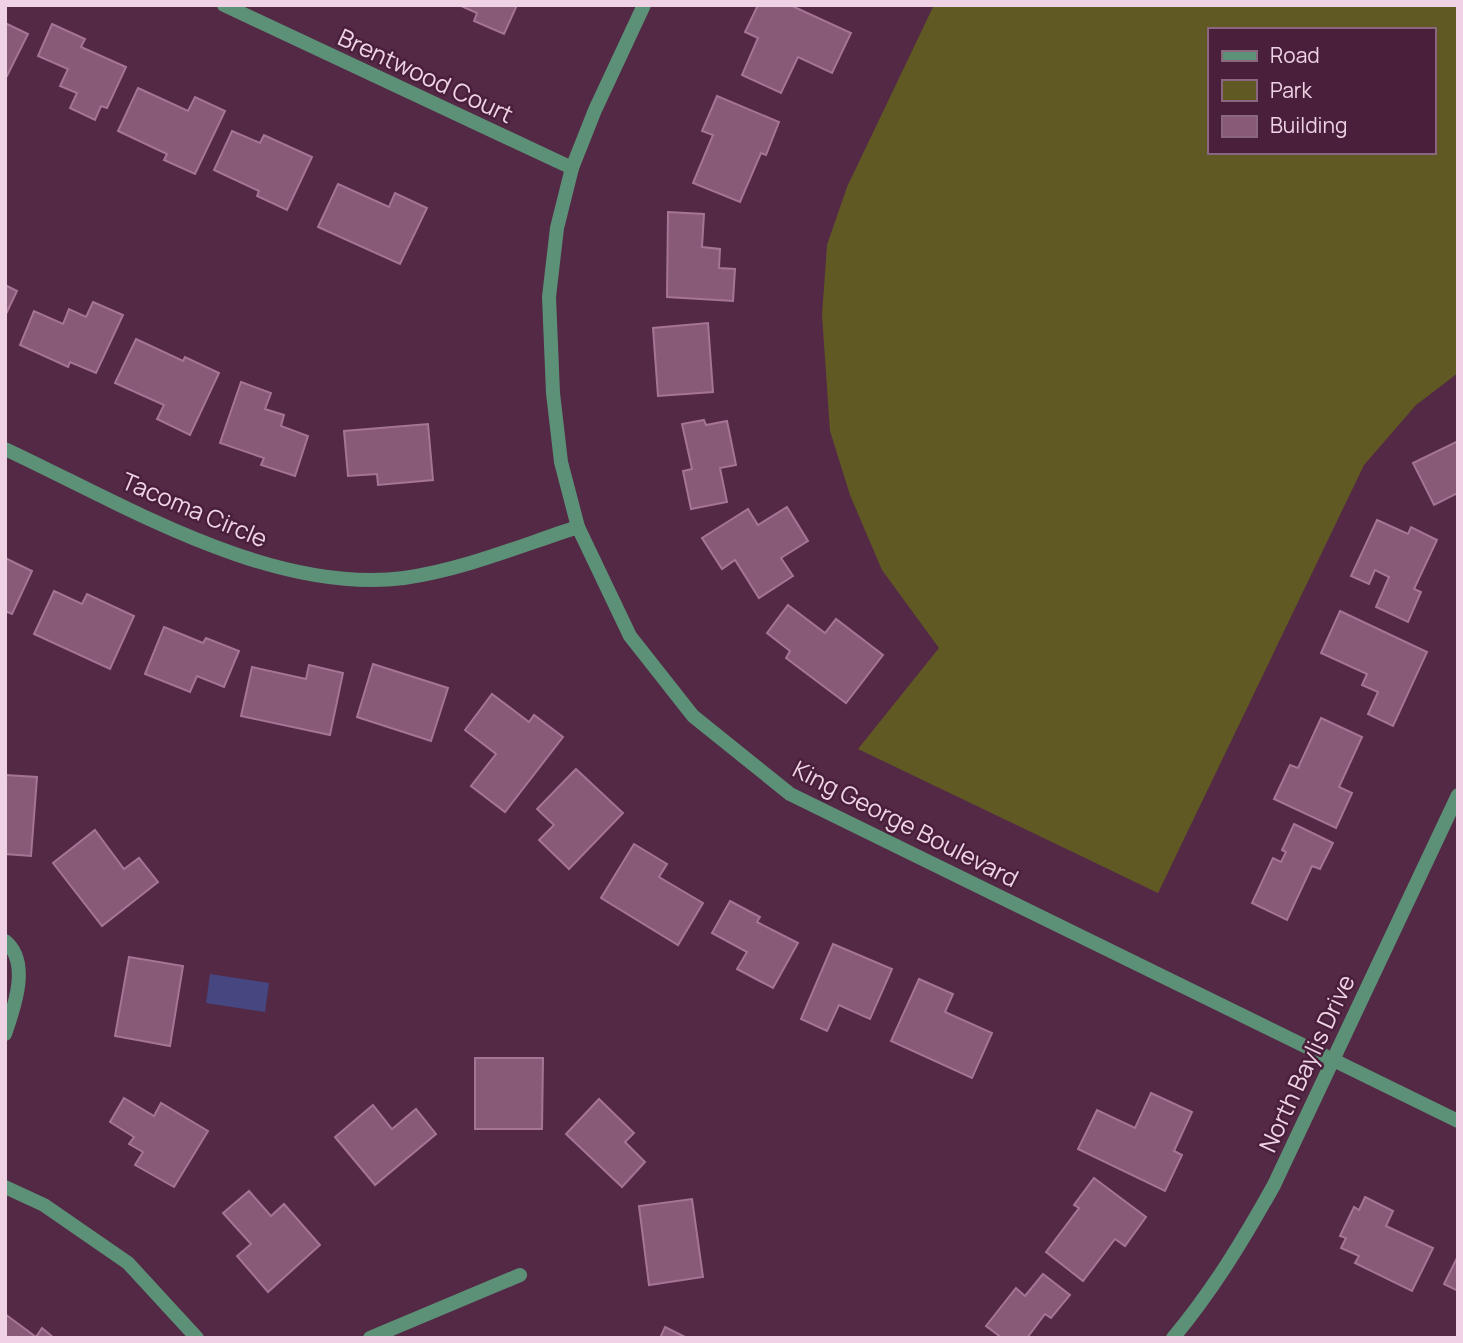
<svg xmlns="http://www.w3.org/2000/svg" width="1463" height="1343" font-family="Manrope,sans-serif">
<rect width="100%" height="100%" fill="#542946"/>
<!-- green -->
<path fill="#605924" fill-rule="evenodd" d="M934,5H1458V373L1416,405L1364,465L1158,893L858,749L939,648L882,570L850,495L830,431L822,315L827,245L847,187ZM1209,30H1433V152H1209Z"/>
<!-- water -->
<polygon fill="#464680" points="210,974 269,983 265,1012 206,1003"/>
<!-- building -->
<g fill="#895978" stroke="#a67494" stroke-width="2">
<polygon points="459,5 517,5 504,34 474,21 477,13"/>
<polygon points="758,5 790,5 851,33 832,73 798,57 781,93 742,75 758,38 745,32"/>
<polygon points="5,23 28,34 7,76 5,75"/>
<polygon points="52,24 85,39 81,47 126,67 107,108 101,106 95,120 70,108 77,93 60,86 68,69 38,56"/>
<polygon points="138,88 188,111 195,97 225,111 195,174 164,160 167,154 118,131"/>
<polygon points="717,96 779,122 766,155 761,153 740,202 693,183 713,135 702,131"/>
<polygon points="232,131 260,143 264,135 312,157 287,210 257,196 259,191 214,170"/>
<polygon points="338,184 389,207 395,193 427,208 400,264 318,227"/>
<polygon points="668,212 704,214 702,247 720,249 719,268 735,269 733,301 667,297"/>
<polygon points="5,285 17,291 5,316"/>
<polygon points="93,302 123,315 96,373 70,362 68,367 20,345 34,311 63,324 69,309 86,317"/>
<polygon points="708,323 713,392 658,396 653,328"/>
<polygon points="136,339 183,361 185,357 219,373 190,435 157,419 164,405 115,383"/>
<polygon points="241,382 271,393 265,409 284,415 281,426 308,436 295,476 261,465 264,458 220,443"/>
<polygon points="704,420 706,425 727,421 736,465 720,468 727,502 691,509 683,471 692,469 682,424"/>
<polygon points="428,424 433,480 378,485 377,474 348,476 344,431"/>
<polygon points="1458,441 1458,493 1434,505 1413,463"/>
<polygon points="787,507 808,541 781,558 793,576 759,598 735,560 722,569 702,538 748,509 758,525"/>
<polygon points="1377,520 1408,534 1411,527 1437,540 1414,589 1421,592 1408,622 1376,607 1389,577 1375,570 1369,584 1351,576"/>
<polygon points="5,558 32,571 12,614 5,611"/>
<polygon points="54,591 82,604 87,594 134,616 110,669 34,634"/>
<polygon points="788,605 825,633 836,619 883,655 846,703 786,658 790,651 767,633"/>
<polygon points="1340,611 1427,652 1393,726 1368,714 1378,692 1362,685 1367,674 1321,653"/>
<polygon points="164,627 203,643 206,638 239,651 224,687 197,676 190,692 145,674"/>
<polygon points="373,664 448,688 431,741 357,717"/>
<polygon points="309,665 343,673 330,735 241,716 252,667 306,679"/>
<polygon points="492,694 529,722 534,715 563,737 505,812 471,786 496,754 465,730"/>
<polygon points="1321,718 1362,737 1339,787 1352,793 1336,828 1274,799 1290,765 1298,768"/>
<polygon points="576,769 623,813 569,869 539,840 554,825 537,809"/>
<polygon points="5,775 37,777 31,856 5,854"/>
<polygon points="1294,824 1333,843 1320,869 1312,866 1287,920 1252,903 1273,858 1281,862 1286,852 1282,850"/>
<polygon points="95,830 124,869 139,858 158,882 102,926 53,863"/>
<polygon points="634,844 667,864 659,877 703,903 678,945 601,898"/>
<polygon points="730,901 760,917 757,922 798,943 773,988 737,969 747,952 712,933"/>
<polygon points="833,944 892,969 870,1019 839,1005 827,1031 801,1019"/>
<polygon points="129,957 183,966 170,1046 115,1036"/>
<polygon points="919,979 953,994 945,1012 992,1033 972,1078 891,1041"/>
<polygon points="475,1058 543,1058 542,1129 475,1129"/>
<polygon points="1151,1093 1192,1112 1174,1151 1182,1155 1165,1191 1078,1149 1097,1110 1135,1128"/>
<polygon points="124,1098 154,1116 161,1103 208,1131 174,1187 135,1165 143,1152 129,1144 134,1137 110,1122"/>
<polygon points="599,1099 634,1133 625,1142 645,1162 622,1187 566,1134"/>
<polygon points="373,1105 392,1129 416,1109 436,1134 375,1185 335,1137"/>
<polygon points="1094,1178 1146,1217 1125,1246 1115,1239 1083,1281 1046,1252 1079,1208 1074,1205"/>
<polygon points="249,1191 271,1216 284,1204 320,1245 268,1292 237,1256 251,1244 223,1213"/>
<polygon points="1365,1197 1393,1211 1386,1226 1433,1248 1412,1291 1355,1263 1359,1256 1341,1248 1346,1238 1340,1236 1354,1207 1359,1210"/>
<polygon points="692,1199 703,1277 649,1285 639,1206"/>
<polygon points="1458,1256 1458,1291 1444,1284"/>
<polygon points="1043,1274 1070,1295 1051,1318 1045,1314 1027,1338 1002,1338 986,1326 1016,1288 1025,1296"/>
<polygon points="5,1314 36,1337 42,1328 54,1338 5,1338"/>
<polygon points="665,1327 687,1338 660,1338"/>
</g>
<g fill="none" stroke-linecap="round" stroke-linejoin="round">
<!-- street -->
<g stroke="#5c9177" stroke-width="14">
<polyline points="224,5 572,168"/>
<polyline points="644,5 595,110 572,168 557,228 549,297 553,393 561,462 578,527 630,636 693,716 790,794 1458,1121"/>
<path d="M5,449C123,504 271,595 404,578C463,570 522,545 578,527"/>
<path d="M5,941C31,962 14,1008 5,1034"/>
<polyline points="5,1187 44,1205 128,1263 197,1338"/>
<polyline points="370,1338 520,1275"/>
<path d="M1173,1338C1213,1290 1244,1239 1274,1185L1458,795"/>
</g>
</g>
<g text-anchor="middle" dominant-baseline="central" stroke-width="5" stroke-linejoin="round" paint-order="stroke">
<!-- street labels -->
<g font-size="24" fill="#efd3e4" stroke="#491f3b">
<text transform="translate(426 75) rotate(25)">Brentwood Court</text>
<text transform="translate(195 509) rotate(23)">Tacoma Circle</text>
<text transform="translate(906 823) rotate(27)">King George Boulevard</text>
<text transform="translate(1306 1063) rotate(-65)">North Baylis Drive</text>
</g>
</g>
<!-- border -->
<rect width="1463" height="1343" fill="none" stroke="#efd3e4" stroke-width="14"/>
<!-- legend -->
<rect x="1208" y="28" width="228" height="126" fill="#491f3b" stroke="#8b677f" stroke-width="2"/>
<rect x="1222" y="51" width="35" height="10" fill="#5c9177" stroke="#8b677f" stroke-width="2"/>
<text x="1270" y="63" font-size="21" fill="#efd3e4">Road</text>
<rect x="1222" y="80" width="35" height="21" fill="#605924" stroke="#8b677f" stroke-width="2"/>
<text x="1270" y="98" font-size="21" fill="#efd3e4">Park</text>
<rect x="1222" y="116" width="35" height="21" fill="#895978" stroke="#8b677f" stroke-width="2"/>
<text x="1270" y="133" font-size="21" fill="#efd3e4">Building</text>
</svg>
